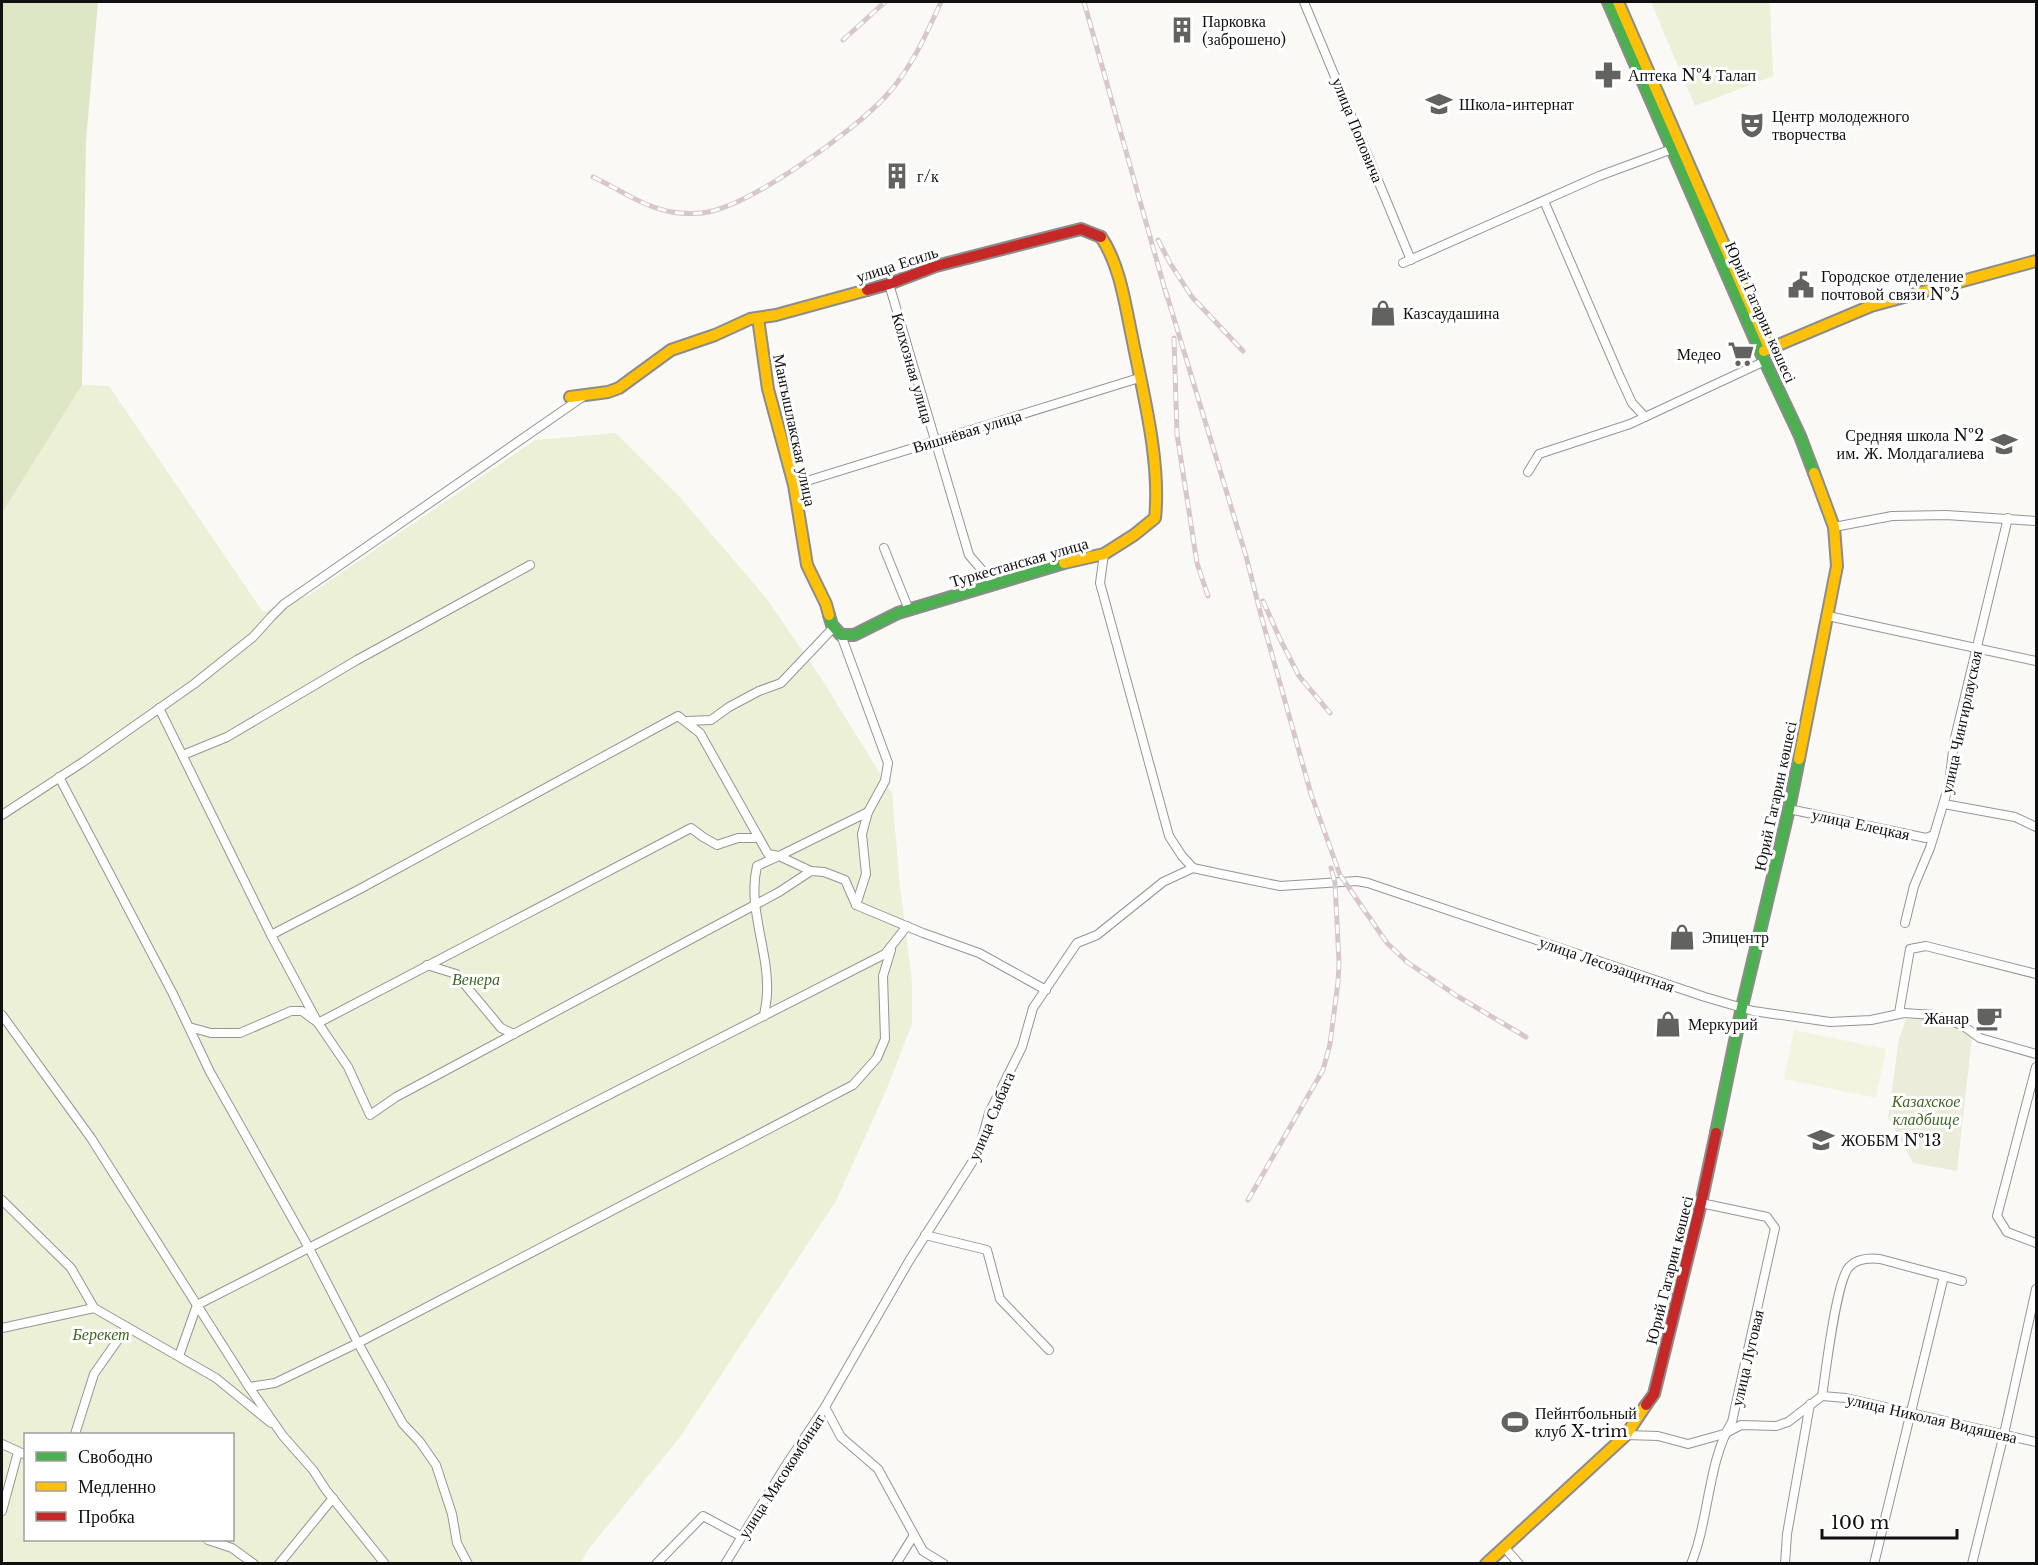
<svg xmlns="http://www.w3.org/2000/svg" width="2038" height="1565" font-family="'Libre Baskerville',serif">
<rect width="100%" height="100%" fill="#fbf9f6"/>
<!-- green -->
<g fill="#ebf0d7" fill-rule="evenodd">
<polygon points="1651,2 1770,2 1773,76 1695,106"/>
<path d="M82,385L109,386L263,612L309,595L535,440L616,433L678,495L767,599L823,681L892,793L900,887L912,981V1024L885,1093L836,1201L680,1437L587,1551L581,1563H2V513ZM26,1434H232V1540H26Z"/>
</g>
<!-- forest -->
<polygon fill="#dee7c5" points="2,2 98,2 86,141 82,385 2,513"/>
<!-- cemetery -->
<polygon fill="#ebecda" points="1927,1018 1956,1027 1972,1037 1957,1171 1913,1163 1888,1117 1899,1039 1906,1019"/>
<!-- pitch -->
<polygon fill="#f3f4e0" points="1794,1030 1886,1049 1876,1098 1784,1079"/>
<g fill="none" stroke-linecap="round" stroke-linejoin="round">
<!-- street casing -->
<g stroke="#969594" stroke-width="10">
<g id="street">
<polyline points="1304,2 1411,260"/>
<polyline points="1544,201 1620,377 1632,403 1645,417"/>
<polyline points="1403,263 1599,176 1675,148"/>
<polyline points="889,284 969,555 993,583"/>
<polyline points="1528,472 1539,454 1630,424 1765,361"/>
<polyline points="794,485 1139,378"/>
<polyline points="1834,527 1892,516 1946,515 2036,521"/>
<polyline points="884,548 909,610"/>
<polyline points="1104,554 1100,583 1169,836 1182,856 1193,868 1221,874 1280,886 1357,881 1368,883 1705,997 1753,1011 1830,1022 1871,1020 1904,1013 1934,1015 1962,1025 1980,1038 2036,1054"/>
<polyline points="1828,616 2036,661"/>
<polyline points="841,635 888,763 885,781 868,812 862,834 866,874 856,905"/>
<polyline points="159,708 271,935 318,1023 348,1067 370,1115 396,1097 779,892 811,871 824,872 845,880 856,905 923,933 979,953 1046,990"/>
<polyline points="686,721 711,720 729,707 759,691 781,683 834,627"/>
<polyline points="183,755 227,737 357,660 530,565"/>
<polyline points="59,777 173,994 210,1072 309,1248 358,1343 403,1424 420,1442 436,1465 452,1514 457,1543 468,1564"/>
<polyline points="1944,804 2015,817 2036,827"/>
<polyline points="1789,809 1926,838 1934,835"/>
<polyline points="2,815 83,762 194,684 253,637 271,617 284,604 584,396"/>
<polyline points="1905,923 1914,886 1930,848 1949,785 1954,742 2008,518"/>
<polyline points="271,935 358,890 678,716 700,733 768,854 779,856 868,812"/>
<polyline points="427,965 456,974 501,1028 514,1034"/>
<polyline points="1899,1013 1910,949 1926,946 2036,974"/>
<polyline points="2,1015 91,1138 249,1387 283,1436 313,1470 326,1490 385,1564"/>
<path d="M764,1016C765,1008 767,1000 767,993C769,950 747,908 757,866L779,856L811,871"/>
<polyline points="318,1023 691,828 703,837 717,845 738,838 757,838"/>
<polyline points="189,1027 211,1033 240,1033 291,1011 302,1011 317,1022"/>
<polyline points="2036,1067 1997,1216 2007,1232 2036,1243"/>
<polyline points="2,1200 71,1268 94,1308"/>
<polyline points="925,1235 987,1250 1000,1299 1049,1350"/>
<polyline points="2,1328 94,1308 216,1378 271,1423"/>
<polyline points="179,1356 197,1305 885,954 907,926"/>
<polyline points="249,1387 275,1383 358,1343 853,1085 877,1058 885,1039 883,976 891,950"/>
<path d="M1822,1396C1826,1371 1836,1282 1849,1267C1857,1258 1870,1258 1880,1259L1962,1281"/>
<polyline points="825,1407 841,1437 878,1469 923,1551 944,1564"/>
<polyline points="75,1434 94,1374 127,1327"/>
<polyline points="1626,1435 1658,1436 1688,1444 1724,1434 1741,1425 1776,1426 1788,1422 1822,1396 1846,1398 2036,1442"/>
<polyline points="2,1444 26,1455"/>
<polyline points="2,1511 18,1452"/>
<polyline points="208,1540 232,1548 254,1564"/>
<polyline points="1504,1547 1519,1564"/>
<polyline points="279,1564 333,1498"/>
<polyline points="656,1564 703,1516 742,1537"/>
<polyline points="725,1564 786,1465 825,1407 909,1261 978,1153 989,1113 1022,1047 1033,1008 1077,943 1097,935 1163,882 1193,868"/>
<polyline points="896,1564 914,1535"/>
<path d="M1691,1564C1709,1521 1708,1460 1732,1422L1775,1228L1767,1217L1701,1203"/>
<polyline points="1785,1564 1787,1534 1810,1404"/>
<polyline points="1874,1564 1944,1276"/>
<polyline points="1972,1564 2004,1434 2036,1289"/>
</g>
</g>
<!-- fast casing -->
<g stroke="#8c8c8a" stroke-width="14">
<g id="fast">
<polyline points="1608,2 1761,353 1800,436 1814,473"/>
<polyline points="829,615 832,625 841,635 854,635 898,613 1064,563"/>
<polyline points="1716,1133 1742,1007 1789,809 1799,759"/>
</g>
</g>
<!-- slow casing -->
<g stroke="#8c8c8a" stroke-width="14">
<g id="slow">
<polyline points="1618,2 1769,348"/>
<polyline points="758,318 768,389 794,485 807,565 826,604 829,615"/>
<polyline points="1764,351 1871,306 2036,261"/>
<polyline points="570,397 608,392 619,388 671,350 715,335 750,319 776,315 867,290"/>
<path d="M1064,563L1104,554L1134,535L1155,518C1161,462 1143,393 1132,337C1125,304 1120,265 1101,237"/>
<polyline points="1799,759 1837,566 1834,527 1814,473"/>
<polyline points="1486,1564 1626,1435 1646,1405"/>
</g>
</g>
<!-- jam casing -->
<g stroke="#8c8c8a" stroke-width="14">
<g id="jam">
<polyline points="867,290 889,284 936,266 1081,229 1101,237"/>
<polyline points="1646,1405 1654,1394 1701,1203 1716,1133"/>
</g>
</g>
<!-- street -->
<use href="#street" stroke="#fefefe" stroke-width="8"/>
<!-- fast -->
<use href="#fast" stroke="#4caf50" stroke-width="10"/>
<!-- slow -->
<use href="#slow" stroke="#ffc107" stroke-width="10"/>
<!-- jam -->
<use href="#jam" stroke="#c62828" stroke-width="10"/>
<!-- rail casing -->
<g stroke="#d7c7cb" stroke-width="5">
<g id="rail">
<polyline points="1084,2 1167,297"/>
<polyline points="843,40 885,2"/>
<path d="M593,177C619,189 643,207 672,212C682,214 698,214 708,212C754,203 854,131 886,96C911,69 926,35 941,2"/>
<polyline points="1158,240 1170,263 1192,297 1243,351"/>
<polyline points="1165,289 1246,556 1262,619 1311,794 1340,875 1387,943 1407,962 1457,996 1526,1037"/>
<polyline points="1174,338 1177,434 1197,563 1208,596"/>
<polyline points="1263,601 1281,641 1299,676 1330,713"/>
<polyline points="1248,1200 1323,1070 1330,1044 1338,982 1339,962 1335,883 1331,868"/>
</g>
</g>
<!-- rail -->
<use href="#rail" stroke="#fff" stroke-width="3" stroke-dasharray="9" stroke-linecap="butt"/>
</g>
<!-- icons -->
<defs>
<g id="building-bare" transform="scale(2.07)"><path d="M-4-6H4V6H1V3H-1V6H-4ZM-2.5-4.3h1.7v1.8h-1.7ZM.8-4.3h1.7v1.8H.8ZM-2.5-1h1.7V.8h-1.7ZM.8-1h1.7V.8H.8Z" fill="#626260" stroke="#fff" stroke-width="2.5" paint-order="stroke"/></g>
<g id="pharmacy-bare" transform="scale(2.07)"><path d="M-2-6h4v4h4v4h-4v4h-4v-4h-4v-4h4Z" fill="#626260" stroke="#fff" stroke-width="2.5" paint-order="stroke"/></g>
<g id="school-bare" transform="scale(2.07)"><path d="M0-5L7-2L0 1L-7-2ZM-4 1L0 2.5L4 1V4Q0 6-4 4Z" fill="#626260" stroke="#fff" stroke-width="2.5" paint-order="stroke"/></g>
<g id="theatre-bare" transform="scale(2.07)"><path d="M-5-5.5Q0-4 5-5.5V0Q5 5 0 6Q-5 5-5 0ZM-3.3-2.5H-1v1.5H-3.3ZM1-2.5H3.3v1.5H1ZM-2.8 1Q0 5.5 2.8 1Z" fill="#626260" stroke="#fff" stroke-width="2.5" paint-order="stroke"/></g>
<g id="civic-bare" transform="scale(2.07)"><path d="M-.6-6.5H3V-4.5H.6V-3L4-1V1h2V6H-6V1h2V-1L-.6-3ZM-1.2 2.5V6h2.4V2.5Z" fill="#626260" stroke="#fff" stroke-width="2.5" paint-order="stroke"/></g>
<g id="shop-bare" transform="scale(2.07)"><path d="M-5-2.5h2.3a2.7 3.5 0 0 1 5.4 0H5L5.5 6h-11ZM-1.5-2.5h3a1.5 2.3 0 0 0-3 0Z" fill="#626260" stroke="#fff" stroke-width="2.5" paint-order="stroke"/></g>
<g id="supermarket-bare" transform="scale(2.07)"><path d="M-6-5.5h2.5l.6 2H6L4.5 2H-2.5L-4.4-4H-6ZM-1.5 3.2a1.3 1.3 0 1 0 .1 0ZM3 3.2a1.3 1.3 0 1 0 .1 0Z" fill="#626260" stroke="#fff" stroke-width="2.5" paint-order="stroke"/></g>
<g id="cafe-bare" transform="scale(2.07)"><path d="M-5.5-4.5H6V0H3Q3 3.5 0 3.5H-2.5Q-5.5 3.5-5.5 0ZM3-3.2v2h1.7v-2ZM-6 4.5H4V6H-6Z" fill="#626260" stroke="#fff" stroke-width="2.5" paint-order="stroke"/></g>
<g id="stadium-bare" transform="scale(2.07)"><path d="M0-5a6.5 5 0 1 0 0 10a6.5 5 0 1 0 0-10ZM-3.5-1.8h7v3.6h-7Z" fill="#626260" stroke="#fff" stroke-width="2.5" paint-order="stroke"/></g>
</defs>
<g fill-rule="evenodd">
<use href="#building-bare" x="1182" y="30"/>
<use href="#pharmacy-bare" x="1608" y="75"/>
<use href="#school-bare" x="1439" y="104"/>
<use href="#theatre-bare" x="1752" y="125"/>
<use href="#building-bare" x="897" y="176"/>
<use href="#civic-bare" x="1801" y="285"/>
<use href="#shop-bare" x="1383" y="313"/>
<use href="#supermarket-bare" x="1741" y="354"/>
<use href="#school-bare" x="2004" y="444"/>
<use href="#shop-bare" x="1682" y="937"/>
<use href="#cafe-bare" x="1989" y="1018"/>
<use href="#shop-bare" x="1668" y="1024"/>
<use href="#school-bare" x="1821" y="1140"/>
<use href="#stadium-bare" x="1515" y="1422"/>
</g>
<g text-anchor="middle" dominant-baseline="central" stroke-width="6" stroke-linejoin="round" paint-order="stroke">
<!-- poi labels -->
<g font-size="16" fill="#101010" stroke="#fff" text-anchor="start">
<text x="1202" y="21">Парковка<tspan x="1202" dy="18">(заброшено)</tspan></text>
<text x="1628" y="75">Аптека №4 Талап</text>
<text x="1459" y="104">Школа-интернат</text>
<text x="1772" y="116">Центр молодежного<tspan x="1772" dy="18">творчества</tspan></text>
<text x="917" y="176">г/к</text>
<text x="1821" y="276">Городское отделение<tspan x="1821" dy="18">почтовой связи №5</tspan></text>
<text x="1403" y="313">Казсаудашина</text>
<text x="1721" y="354" text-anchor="end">Медео</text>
<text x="1984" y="435" text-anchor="end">Средняя школа №2<tspan x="1984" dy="18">им. Ж. Молдагалиева</tspan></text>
<text x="1702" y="937">Эпицентр</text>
<text x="1969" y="1018" text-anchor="end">Жанар</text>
<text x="1688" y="1024">Меркурий</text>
<text x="1841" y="1140">ЖОББМ №13</text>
<text x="1535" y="1413">Пейнтбольный<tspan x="1535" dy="18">клуб X-trim</tspan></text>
</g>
<!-- street labels -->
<g font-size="16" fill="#101010" stroke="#fff">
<text transform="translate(1358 130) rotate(68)">улица Поповича</text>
<text transform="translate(897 264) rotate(-18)">улица Есиль</text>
<text transform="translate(1761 312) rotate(66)">Юрий Гагарин көшесі</text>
<text transform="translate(913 368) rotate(74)">Колхозная улица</text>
<text transform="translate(795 430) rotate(78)">Мангышлакская улица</text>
<text transform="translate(967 431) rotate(-17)">Вишнёвая улица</text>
<text transform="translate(1019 562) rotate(-16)">Туркестанская улица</text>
<text transform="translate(1961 722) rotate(-78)">улица Чингирлауская</text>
<text transform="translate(1775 796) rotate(-78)">Юрий Гагарин көшесі</text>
<text transform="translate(1861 824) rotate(12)">улица Елецкая</text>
<text transform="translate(1607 964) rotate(19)">улица Лесозащитная</text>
<text transform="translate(991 1116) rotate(-67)">улица Сыбага</text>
<text transform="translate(1669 1270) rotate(-76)">Юрий Гагарин көшесі</text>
<text transform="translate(1747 1358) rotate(-77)">улица Луговая</text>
<text transform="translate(1932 1418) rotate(13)">улица Николая Видяшева</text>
<text transform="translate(781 1476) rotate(-57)">улица Мясокомбинат</text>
</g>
<!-- park labels -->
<g font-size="16" font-style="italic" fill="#406622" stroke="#fff">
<text x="476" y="979">Венера</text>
<text x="1926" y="1101">Казахское<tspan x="1926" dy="18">кладбище</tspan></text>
<text x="101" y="1334">Берекет</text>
</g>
</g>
<!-- border -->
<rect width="2038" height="1565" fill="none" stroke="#101010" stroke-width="6"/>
<!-- legend -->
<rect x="24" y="1433" width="210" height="108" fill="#ffffff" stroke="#9f9f9f" stroke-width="1.5"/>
<rect x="36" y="1452" width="30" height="9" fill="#4caf50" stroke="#9f9f9f" stroke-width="1.5"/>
<text x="78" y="1463" font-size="18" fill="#101010">Свободно</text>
<rect x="36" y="1482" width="30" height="9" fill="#ffc107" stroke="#9f9f9f" stroke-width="1.5"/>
<text x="78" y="1493" font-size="18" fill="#101010">Медленно</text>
<rect x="36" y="1512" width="30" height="9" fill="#c62828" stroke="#9f9f9f" stroke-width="1.5"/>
<text x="78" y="1523" font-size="18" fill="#101010">Пробка</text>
<!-- scale -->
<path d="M1822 1529v9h135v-9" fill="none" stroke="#101010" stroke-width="3"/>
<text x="1831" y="1529" font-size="18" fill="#101010" stroke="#ffffff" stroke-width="4.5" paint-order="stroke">100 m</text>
</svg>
